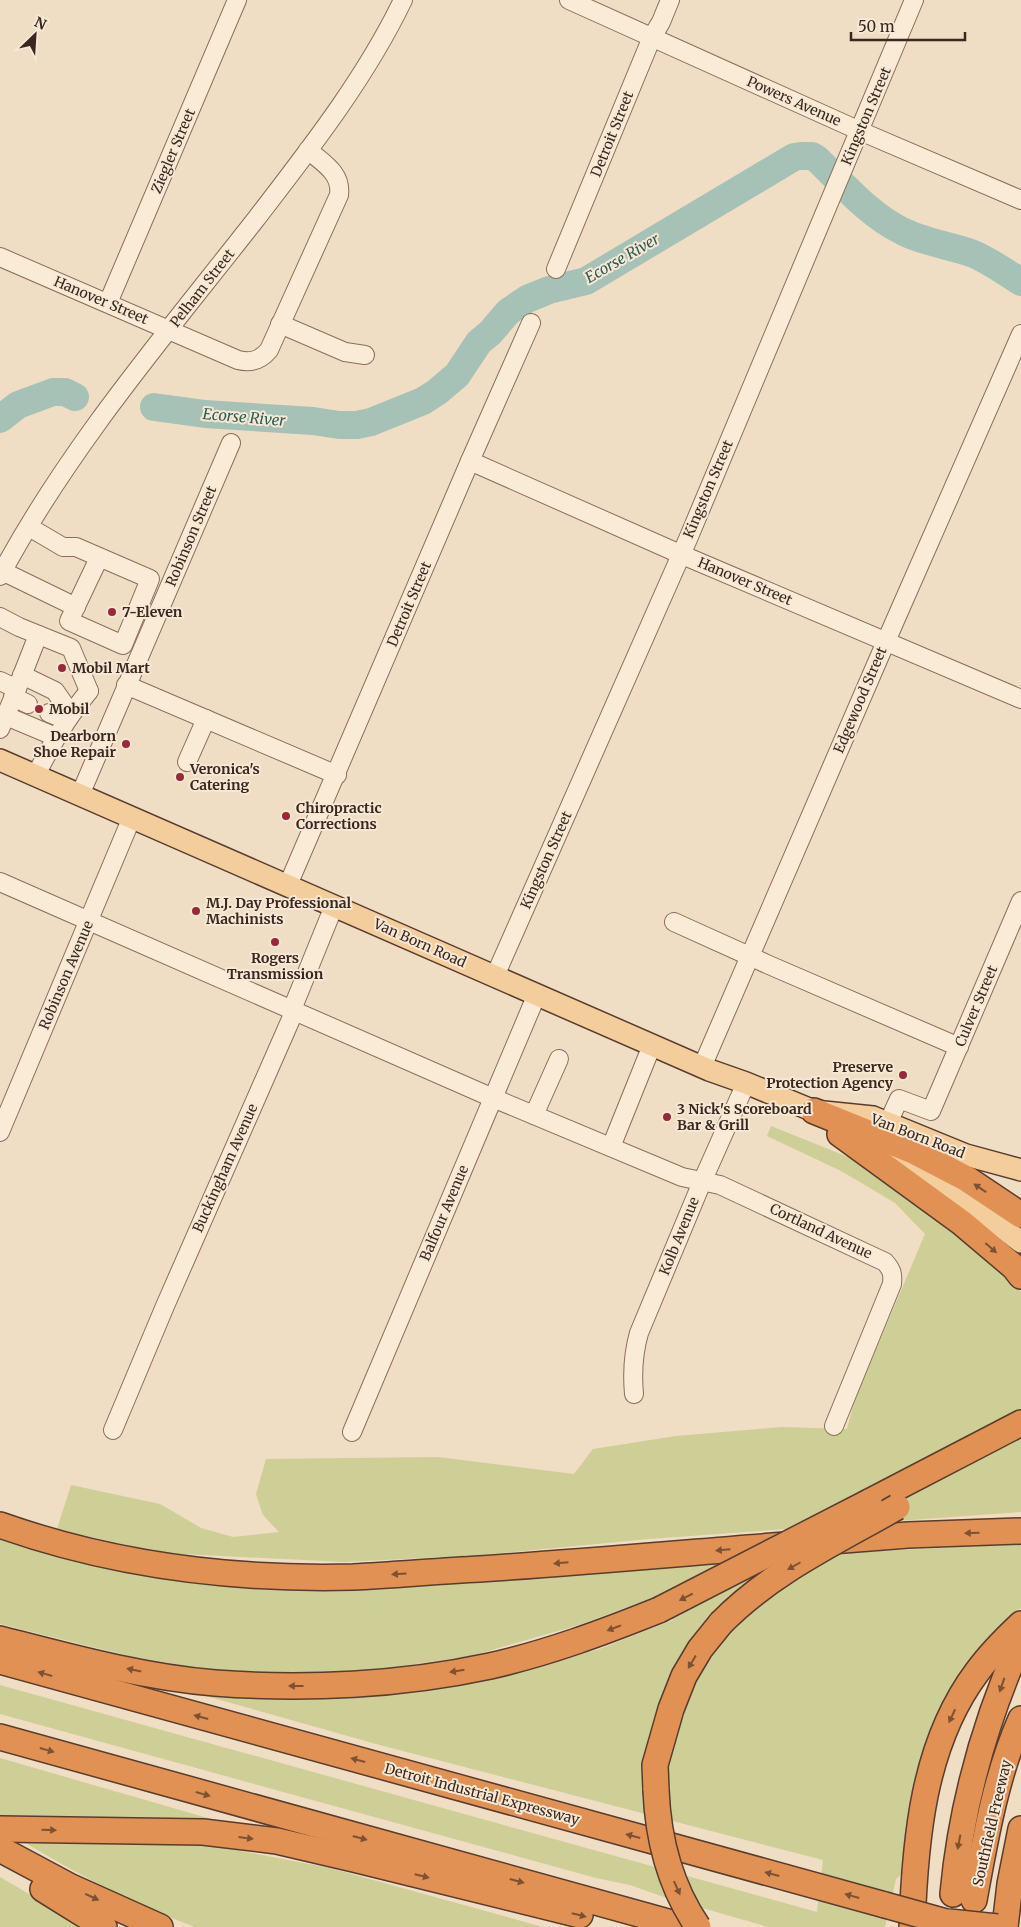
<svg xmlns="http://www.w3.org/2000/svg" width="1021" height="1927" font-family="Merriweather,serif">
<rect width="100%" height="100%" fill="#efddc4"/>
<!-- grass -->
<g fill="#cece97">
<polygon points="771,1126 853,1159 902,1187 993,1261 1021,1292 1021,1512 649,1539 482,1555 344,1562 161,1553 57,1529 71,1485 160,1504 201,1528 233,1537 279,1532 263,1515 256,1494 266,1459 438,1457 574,1474 593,1449 676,1436 781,1427 847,1429 855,1399 925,1234 895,1203 870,1188 841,1171 767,1136"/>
<polygon points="0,1530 151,1575 267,1590 722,1563 839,1553 1021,1544 1021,1608 1007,1618 957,1677 921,1771 903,1873 896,1879 885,1927 768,1927 661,1896 630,1885 596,1878 0,1714 0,1685 817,1912 823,1860 376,1744 206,1696 207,1691 517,1671 597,1650 673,1620 657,1596 579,1625 467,1657 349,1673 264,1675 205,1669 133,1657 0,1624"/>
<polygon points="0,1758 218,1821 0,1823"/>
<path d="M22,1841L146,1843L220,1847L330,1868L543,1927H195C134,1905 78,1874 22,1841Z"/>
<polygon points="0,1877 85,1927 0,1927"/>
</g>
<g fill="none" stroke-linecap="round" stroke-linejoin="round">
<!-- river -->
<g stroke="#a6c2b6" stroke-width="28">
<path d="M154,407L205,414L313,421L339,425H357L371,422L423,401L437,392L457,375L479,342L490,333L508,312L527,299L549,290L586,281L794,157L801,156H812L817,159C843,184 869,215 902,231C923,242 948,245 971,253C989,260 1005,272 1021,282"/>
<polyline points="0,419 18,405 53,392 65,392 75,397"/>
</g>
<!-- minor casing -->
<g stroke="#8a6e5a" stroke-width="20">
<g id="minor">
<polyline points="569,0 860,131 1021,200"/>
<path d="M0,257L238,360C250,363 260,361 269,350L339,195C342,173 323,163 308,150"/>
<polyline points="556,269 652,37 661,22 670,0"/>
<polyline points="108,303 237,0"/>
<polyline points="280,324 345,352 365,355"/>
<polyline points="470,461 680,554 1021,699"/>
<polyline points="29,527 63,547 76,547 150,579 123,645 69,621 99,558"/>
<polyline points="2,571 76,607"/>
<path d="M0,576C69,447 166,334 256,219C309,150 365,79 403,0"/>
<polyline points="0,617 19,627 71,648 89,691"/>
<polyline points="22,675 55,691 71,714"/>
<polyline points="0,681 17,689 0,729"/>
<polyline points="126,685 337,775"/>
<polyline points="18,686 38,635"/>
<polyline points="13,697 28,704"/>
<polyline points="49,713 66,720"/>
<polyline points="6,716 56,737"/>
<polyline points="187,762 206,719"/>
<path d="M36,775C51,745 67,717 89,691"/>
<polyline points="80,795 231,443"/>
<path d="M0,882L493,1098L682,1177L720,1185L885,1262C892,1270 893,1274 892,1284L834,1426"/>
<polyline points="288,885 470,461 531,323"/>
<polyline points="674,922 769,965 959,1047"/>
<polyline points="495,976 688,539 914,0"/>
<polyline points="702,1067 894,623 1021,334"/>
<polyline points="534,1115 559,1059"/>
<polyline points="888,1123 899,1099 931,1111 1021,901"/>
<polyline points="0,1132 132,817"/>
<polyline points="611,1147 652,1045"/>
<path d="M634,1394C632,1372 633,1354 639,1333L702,1182L746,1083"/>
<polyline points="113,1430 165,1306 291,1019 295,1002 334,906"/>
<polyline points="352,1432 537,994"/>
</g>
</g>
<!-- major casing -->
<g stroke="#583c2e" stroke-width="24">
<g id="major">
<polyline points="0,760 709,1070 746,1083 814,1111 873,1117 966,1155 1021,1170"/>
<path d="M880,1153C930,1177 977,1208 1021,1242"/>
</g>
</g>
<!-- highway casing -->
<g stroke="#583c2e" stroke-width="28">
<g id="highway">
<polyline points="814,1111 913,1151 967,1179 1021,1215"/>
<polyline points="840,1134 962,1223 1014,1267 1021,1276"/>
<polyline points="869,1502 1021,1423"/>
<path d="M0,1525C113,1565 233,1580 353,1577C395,1575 438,1571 480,1569C583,1562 684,1553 786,1545"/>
<polyline points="831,1541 908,1535 1021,1531"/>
<path d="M0,1639C70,1657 142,1677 215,1683C305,1690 402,1685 490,1666C548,1653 604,1632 659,1610"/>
<polyline points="0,1661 885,1905"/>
<polyline points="0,1737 686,1927"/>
<polyline points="656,1790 655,1765 671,1709 684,1676 700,1649 721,1623"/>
<polyline points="0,1829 203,1832 277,1841 354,1859 580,1915"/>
<polyline points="0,1849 71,1887 160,1927"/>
<polyline points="43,1889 104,1927"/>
<path d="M953,1894C961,1806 985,1721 1021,1640"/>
<path d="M974,1900C985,1840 996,1775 1021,1719"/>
<path d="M912,1927C915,1840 923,1744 977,1672C990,1654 1005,1639 1021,1624"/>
<polyline points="1005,1927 1010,1884 1021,1829"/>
</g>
</g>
<!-- minor -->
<use href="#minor" stroke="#faebd7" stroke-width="18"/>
<!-- major -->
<use href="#major" stroke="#f3cd9b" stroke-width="21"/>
<!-- highway -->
<use href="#highway" stroke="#e19153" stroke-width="25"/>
<!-- highway-bridge casing -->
<g stroke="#583c2e" stroke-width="28" stroke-linecap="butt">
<g id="highway-bridge">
<polyline points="659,1610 869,1502"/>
<path d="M721,1623C771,1572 836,1542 897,1507"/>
<path d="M656,1790C658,1840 670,1886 698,1927"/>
<polyline points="885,1905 964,1927"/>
<polyline points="949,1922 997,1927"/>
</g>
</g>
<!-- highway-bridge -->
<use href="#highway-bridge" stroke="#e19153" stroke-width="25"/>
</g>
<!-- one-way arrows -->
<defs><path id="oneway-solid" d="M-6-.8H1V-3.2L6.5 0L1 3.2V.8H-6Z" transform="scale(1.25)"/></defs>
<g fill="#7d5233">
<use href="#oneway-solid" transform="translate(980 1188) rotate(-146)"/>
<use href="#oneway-solid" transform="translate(991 1248) rotate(41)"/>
<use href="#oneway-solid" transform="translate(972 1533) rotate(178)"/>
<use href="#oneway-solid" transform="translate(723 1550) rotate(175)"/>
<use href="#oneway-solid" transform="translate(561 1563) rotate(175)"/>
<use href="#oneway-solid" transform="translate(794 1566) rotate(150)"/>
<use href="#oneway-solid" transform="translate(399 1574) rotate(176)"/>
<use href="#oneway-solid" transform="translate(686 1597) rotate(153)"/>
<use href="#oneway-solid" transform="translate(614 1628) rotate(159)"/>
<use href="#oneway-solid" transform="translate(692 1662) rotate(121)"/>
<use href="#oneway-solid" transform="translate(134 1670) rotate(-168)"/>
<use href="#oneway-solid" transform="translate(457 1671) rotate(171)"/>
<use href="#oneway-solid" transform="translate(45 1674) rotate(-164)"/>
<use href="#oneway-solid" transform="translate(1002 1685) rotate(109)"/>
<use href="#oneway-solid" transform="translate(296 1686) rotate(180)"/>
<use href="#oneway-solid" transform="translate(952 1716) rotate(115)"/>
<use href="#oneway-solid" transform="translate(201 1717) rotate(-165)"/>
<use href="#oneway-solid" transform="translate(47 1750) rotate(16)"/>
<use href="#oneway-solid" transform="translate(358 1760) rotate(-165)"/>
<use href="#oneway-solid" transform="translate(203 1794) rotate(16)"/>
<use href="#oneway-solid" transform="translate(49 1830) rotate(1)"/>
<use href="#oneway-solid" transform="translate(633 1836) rotate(-165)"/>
<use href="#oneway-solid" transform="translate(246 1838) rotate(7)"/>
<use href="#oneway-solid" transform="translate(360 1838) rotate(15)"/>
<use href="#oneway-solid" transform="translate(959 1842) rotate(101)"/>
<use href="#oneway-solid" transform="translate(772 1874) rotate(-165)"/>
<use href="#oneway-solid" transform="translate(422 1876) rotate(14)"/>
<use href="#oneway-solid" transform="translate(517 1881) rotate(15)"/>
<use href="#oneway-solid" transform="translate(677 1888) rotate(66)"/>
<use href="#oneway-solid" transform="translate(852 1896) rotate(-164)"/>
<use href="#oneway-solid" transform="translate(92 1897) rotate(25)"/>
<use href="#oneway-solid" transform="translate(579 1915) rotate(14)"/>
</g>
<!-- markers -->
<g fill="#9b2837" stroke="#f6e8d4" stroke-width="2">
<circle cx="112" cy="612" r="5"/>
<circle cx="62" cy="668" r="5"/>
<circle cx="39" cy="709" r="5"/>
<circle cx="126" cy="744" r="5"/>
<circle cx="180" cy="777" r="5"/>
<circle cx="286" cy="816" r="5"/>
<circle cx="196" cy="911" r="5"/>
<circle cx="275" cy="942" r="5"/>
<circle cx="903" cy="1075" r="5"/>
<circle cx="667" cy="1117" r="5"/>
</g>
<g text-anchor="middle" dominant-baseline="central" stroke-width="4" stroke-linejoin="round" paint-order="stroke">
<!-- street labels -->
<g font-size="14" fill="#3a281e" stroke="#f6e8d4">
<text transform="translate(794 101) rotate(24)">Powers Avenue</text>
<text transform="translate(866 116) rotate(-67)">Kingston Street</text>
<text transform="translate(612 134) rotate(-68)">Detroit Street</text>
<text transform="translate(173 151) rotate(-67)">Ziegler Street</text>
<text transform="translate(202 288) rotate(-52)">Pelham Street</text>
<text transform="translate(101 300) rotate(23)">Hanover Street</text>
<text transform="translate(708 489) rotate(-67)">Kingston Street</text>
<text transform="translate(191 536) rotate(-67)">Robinson Street</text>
<text transform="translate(745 581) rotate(23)">Hanover Street</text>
<text transform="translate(409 604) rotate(-67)">Detroit Street</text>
<text transform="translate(860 700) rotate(-67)">Edgewood Street</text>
<text transform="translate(546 860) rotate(-66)">Kingston Street</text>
<text transform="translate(420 943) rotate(24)">Van Born Road</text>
<text transform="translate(66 975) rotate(-67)">Robinson Avenue</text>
<text transform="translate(976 1006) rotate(-67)">Culver Street</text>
<text transform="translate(918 1136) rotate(21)">Van Born Road</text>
<text transform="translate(225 1168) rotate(-66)">Buckingham Avenue</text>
<text transform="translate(444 1213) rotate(-67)">Balfour Avenue</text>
<text transform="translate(821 1231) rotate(25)">Cortland Avenue</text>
<text transform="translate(679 1236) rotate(-68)">Kolb Avenue</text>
<text transform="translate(482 1794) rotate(15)">Detroit Industrial Expressway</text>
<text transform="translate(992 1823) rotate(-77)">Southfield Freeway</text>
</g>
<!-- poi labels -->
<g font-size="14" font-weight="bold" fill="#3a281e" stroke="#f6e8d4" text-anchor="start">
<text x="122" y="612">7-Eleven</text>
<text x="72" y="668">Mobil Mart</text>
<text x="49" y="709">Mobil</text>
<text x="116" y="736" text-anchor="end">Dearborn<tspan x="116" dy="16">Shoe Repair</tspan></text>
<text x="190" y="769">Veronica's<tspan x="190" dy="16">Catering</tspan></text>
<text x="296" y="808">Chiropractic<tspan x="296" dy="16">Corrections</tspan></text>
<text x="206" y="903">M.J. Day Professional<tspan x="206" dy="16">Machinists</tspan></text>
<text x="275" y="958" text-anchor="middle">Rogers<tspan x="275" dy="16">Transmission</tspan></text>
<text x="893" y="1067" text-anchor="end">Preserve<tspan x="893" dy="16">Protection Agency</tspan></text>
<text x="677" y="1109">3 Nick's Scoreboard<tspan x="677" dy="16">Bar &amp; Grill</tspan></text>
</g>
<!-- water labels -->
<g font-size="15" font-style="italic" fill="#2d5a52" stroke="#f6e8d4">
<text transform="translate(622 258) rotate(-30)">Ecorse River</text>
<text transform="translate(244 417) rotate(5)">Ecorse River</text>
</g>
</g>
<!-- north arrow -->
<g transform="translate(35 35) rotate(25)" stroke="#f6e8d4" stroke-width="4" paint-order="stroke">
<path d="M0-4L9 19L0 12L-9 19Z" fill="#3a281e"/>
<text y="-8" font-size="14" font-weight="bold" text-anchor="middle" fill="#3a281e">N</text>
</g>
<!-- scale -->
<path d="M851 32v8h114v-8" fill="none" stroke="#3a281e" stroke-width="2.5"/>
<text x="858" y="32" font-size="15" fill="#3a281e" stroke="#f6e8d4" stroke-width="4" paint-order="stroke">50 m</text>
</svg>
